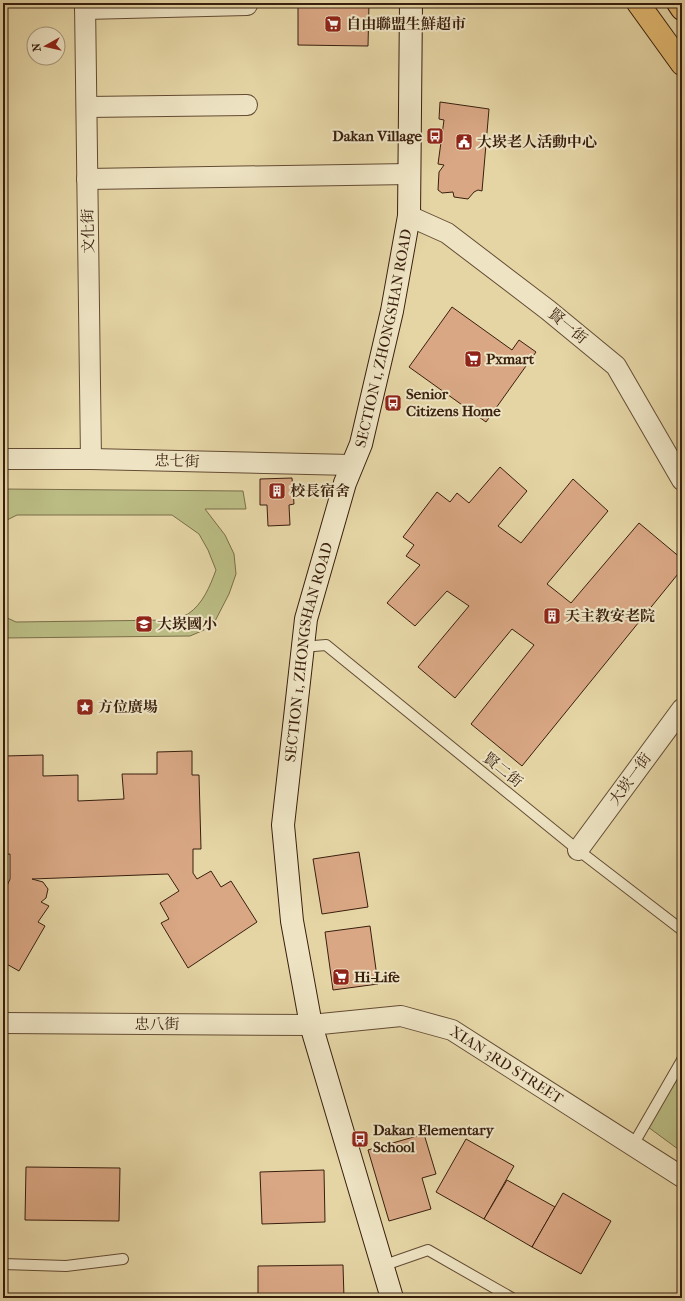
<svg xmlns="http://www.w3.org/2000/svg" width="685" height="1301" font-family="'IM FELL French Canon','Noto Serif TC',serif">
<rect width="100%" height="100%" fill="#e5d5a5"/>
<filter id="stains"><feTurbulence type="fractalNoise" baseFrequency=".005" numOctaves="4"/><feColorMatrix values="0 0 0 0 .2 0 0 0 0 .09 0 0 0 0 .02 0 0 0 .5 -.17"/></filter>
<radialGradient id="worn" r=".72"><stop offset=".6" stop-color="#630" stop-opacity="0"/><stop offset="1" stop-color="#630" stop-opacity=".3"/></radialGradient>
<!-- green -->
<g fill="#babc83" stroke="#7a6e48">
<path d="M3,489L243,491L246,509H205L225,535L234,554L236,574L229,594L214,623L204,630L190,636L3,638V616L16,622L173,620C178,618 184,616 188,614C203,604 210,586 216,570L208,550L199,534L172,515H17L3,522Z"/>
<polygon points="682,1069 682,1152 648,1127"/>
</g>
<!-- building -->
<g fill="#d9a784" stroke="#391f0e">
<polygon points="298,3 369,3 368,46 298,45"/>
<polygon points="440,102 489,109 482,191 478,190 474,192 468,199 454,197 453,192 442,193 438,190 439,172 444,165 438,164 444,120 439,119"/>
<polygon points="452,307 512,350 519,340 536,352 486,422 409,367"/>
<polygon points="500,467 527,491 498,526 521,543 573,479 608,511 547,584 571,603 639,523 682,559 682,569 522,766 471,724 534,645 512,629 455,698 418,667 469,606 447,591 415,626 387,603 420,565 406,556 414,545 403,537 437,492 450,502 457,493 469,503"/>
<polygon points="292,478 294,504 289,505 290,525 268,526 267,505 260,505 260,479"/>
<polygon points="192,751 192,775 199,775 201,849 193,849 193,873 197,879 211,871 221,887 231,881 257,922 188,968 161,923 169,919 160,903 179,891 168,874 32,879 43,882 48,889 46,898 41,902 49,906 38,922 45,926 19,971 3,962 3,884 7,886 10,879 10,854 3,855 3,780 5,780 5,756 43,755 43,776 78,775 78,801 124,799 122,774 157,774 157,752"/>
<polygon points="359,852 368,907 322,914 313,859"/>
<polygon points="370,926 378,984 333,990 325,932"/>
<polygon points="424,1134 436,1174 422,1178 431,1209 389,1221 368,1150"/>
<polygon points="466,1139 514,1166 484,1219 436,1192"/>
<polygon points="26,1167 120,1168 119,1221 25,1220"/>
<polygon points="324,1170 325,1222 262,1224 260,1172"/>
<polygon points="507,1180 555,1207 532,1247 484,1219"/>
<polygon points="563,1193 611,1221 581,1274 532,1247"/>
<polygon points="343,1265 344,1298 258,1298 258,1266"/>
</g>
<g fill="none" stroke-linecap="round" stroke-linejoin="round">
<!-- service casing -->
<g stroke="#644c34" stroke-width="12">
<g id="service">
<polyline points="302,647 326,645 578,850 682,930"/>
<polyline points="633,1145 682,1060"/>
<polyline points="3,1264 66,1266 123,1259"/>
<polyline points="382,1268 382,1266 428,1250 512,1298"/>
</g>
</g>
<!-- minor casing -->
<g stroke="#644c34" stroke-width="22">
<g id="minor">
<polyline points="85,3 91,459"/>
<polyline points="85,9 247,5"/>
<polyline points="87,107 247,105"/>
<polyline points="87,179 409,174"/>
<polyline points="409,216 447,233 548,310 616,366 682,480"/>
<polyline points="3,459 91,459 351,465"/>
<polyline points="578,850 682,709"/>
<path id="s1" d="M3,1023L311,1025L401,1016L452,1030L682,1177"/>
</g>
</g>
<!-- secondary casing -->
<g stroke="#391f0e" stroke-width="24">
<g id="secondary">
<path id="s2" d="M392,1298L311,1025L292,921L283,825L306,619L345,483L361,444L392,311L409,216L411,3"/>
</g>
</g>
<!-- primary casing -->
<g stroke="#391f0e" stroke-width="24">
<g id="primary">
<polyline points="638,3 682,64"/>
<polyline points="678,3 682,9"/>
</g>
</g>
<!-- service -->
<use href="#service" stroke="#eee4c4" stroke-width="10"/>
<!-- minor -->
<use href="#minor" stroke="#eee4c4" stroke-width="20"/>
<!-- secondary -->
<use href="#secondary" stroke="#eee4c4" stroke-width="22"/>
<!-- primary -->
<use href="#primary" stroke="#e2ba72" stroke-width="22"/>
</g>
<!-- icons -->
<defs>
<g id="supermarket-square" transform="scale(0.9)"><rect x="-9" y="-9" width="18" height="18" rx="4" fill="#8f2418" stroke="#eee4c4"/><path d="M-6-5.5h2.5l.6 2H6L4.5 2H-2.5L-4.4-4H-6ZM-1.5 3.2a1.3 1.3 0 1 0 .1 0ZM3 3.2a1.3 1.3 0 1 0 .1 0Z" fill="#fff"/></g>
<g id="bus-square" transform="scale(0.9)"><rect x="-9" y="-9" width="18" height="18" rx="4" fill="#8f2418" stroke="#eee4c4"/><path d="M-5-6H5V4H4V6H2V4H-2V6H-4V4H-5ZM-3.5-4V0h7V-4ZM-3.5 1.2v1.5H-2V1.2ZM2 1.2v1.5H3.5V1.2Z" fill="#fff"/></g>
<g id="civic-square" transform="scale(0.9)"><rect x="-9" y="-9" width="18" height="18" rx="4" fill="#8f2418" stroke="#eee4c4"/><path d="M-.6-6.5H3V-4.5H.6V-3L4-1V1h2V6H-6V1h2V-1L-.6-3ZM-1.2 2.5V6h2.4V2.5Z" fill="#fff"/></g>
<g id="building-square" transform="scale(0.9)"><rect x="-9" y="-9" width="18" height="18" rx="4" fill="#8f2418" stroke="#eee4c4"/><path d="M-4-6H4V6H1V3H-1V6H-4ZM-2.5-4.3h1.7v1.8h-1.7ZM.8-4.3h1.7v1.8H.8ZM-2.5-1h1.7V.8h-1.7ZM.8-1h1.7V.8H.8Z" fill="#fff"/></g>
<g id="school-square" transform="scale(0.9)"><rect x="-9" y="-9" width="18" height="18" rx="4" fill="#8f2418" stroke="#eee4c4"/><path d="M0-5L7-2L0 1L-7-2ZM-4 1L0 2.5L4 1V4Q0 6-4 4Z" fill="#fff"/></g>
<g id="sight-square" transform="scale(0.9)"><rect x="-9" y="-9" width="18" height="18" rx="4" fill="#8f2418" stroke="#eee4c4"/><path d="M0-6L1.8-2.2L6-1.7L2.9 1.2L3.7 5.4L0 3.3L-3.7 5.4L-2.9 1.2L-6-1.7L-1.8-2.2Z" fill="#fff"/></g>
</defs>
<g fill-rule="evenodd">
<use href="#supermarket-square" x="333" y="24"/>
<use href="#bus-square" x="435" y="136"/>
<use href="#civic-square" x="464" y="142"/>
<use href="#supermarket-square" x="473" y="359"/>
<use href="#bus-square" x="393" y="403"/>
<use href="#building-square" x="277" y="491"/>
<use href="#building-square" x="552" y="616"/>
<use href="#school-square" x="144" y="624"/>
<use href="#sight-square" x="85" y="707"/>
<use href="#supermarket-square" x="341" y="977"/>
<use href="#bus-square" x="360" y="1139"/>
</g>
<g text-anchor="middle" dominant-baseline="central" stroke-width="4" stroke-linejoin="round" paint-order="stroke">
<!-- poi labels -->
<g font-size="15" font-weight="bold" fill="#391f0e" stroke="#eee4c4" text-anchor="start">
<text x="346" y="24">自由聯盟生鮮超市</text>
<text x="422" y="136" text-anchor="end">Dakan Village</text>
<text x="477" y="142">大崁老人活動中心</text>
<text x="486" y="359">Pxmart</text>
<text x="406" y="394">Senior<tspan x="406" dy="17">Citizens Home</tspan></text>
<text x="290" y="491">校長宿舍</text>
<text x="565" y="616">天主教安老院</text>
<text x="157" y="624">大崁國小</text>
<text x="98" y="707">方位廣場</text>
<text x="354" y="977">Hi-Life</text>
<text x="373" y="1130">Dakan Elementary<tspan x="373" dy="17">School</tspan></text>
</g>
<!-- street labels -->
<g font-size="15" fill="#391f0e" stroke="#eee4c4">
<text transform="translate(88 231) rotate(-91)">文化街</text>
<text transform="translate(568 326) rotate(40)">賢一街</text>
<text stroke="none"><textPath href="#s2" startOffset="986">SECTION 1, ZHONGSHAN ROAD</textPath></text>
<text transform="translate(177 461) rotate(1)">忠七街</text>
<text stroke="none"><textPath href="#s2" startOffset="662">SECTION 1, ZHONGSHAN ROAD</textPath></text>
<text transform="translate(503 770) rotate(39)">賢二街</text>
<text transform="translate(630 779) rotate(-54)">大崁一街</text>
<text x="157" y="1024">忠八街</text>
<text stroke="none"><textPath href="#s1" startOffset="516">XIAN 3RD STREET</textPath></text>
</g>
</g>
<!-- margin -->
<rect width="685" height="1301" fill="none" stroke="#e5d5a5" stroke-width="16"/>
<rect x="4" y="4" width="677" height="1293" fill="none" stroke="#391f0e" stroke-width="2"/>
<rect x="8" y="8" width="669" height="1285" fill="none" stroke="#391f0e"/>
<!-- north arrow -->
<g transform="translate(46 46) rotate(262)"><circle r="19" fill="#eee4c4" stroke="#a6957b"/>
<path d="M0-3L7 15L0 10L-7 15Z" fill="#8f2418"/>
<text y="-6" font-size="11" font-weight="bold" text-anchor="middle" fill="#391f0e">N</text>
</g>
<rect width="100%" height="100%" filter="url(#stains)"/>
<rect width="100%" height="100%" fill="url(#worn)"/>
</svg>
